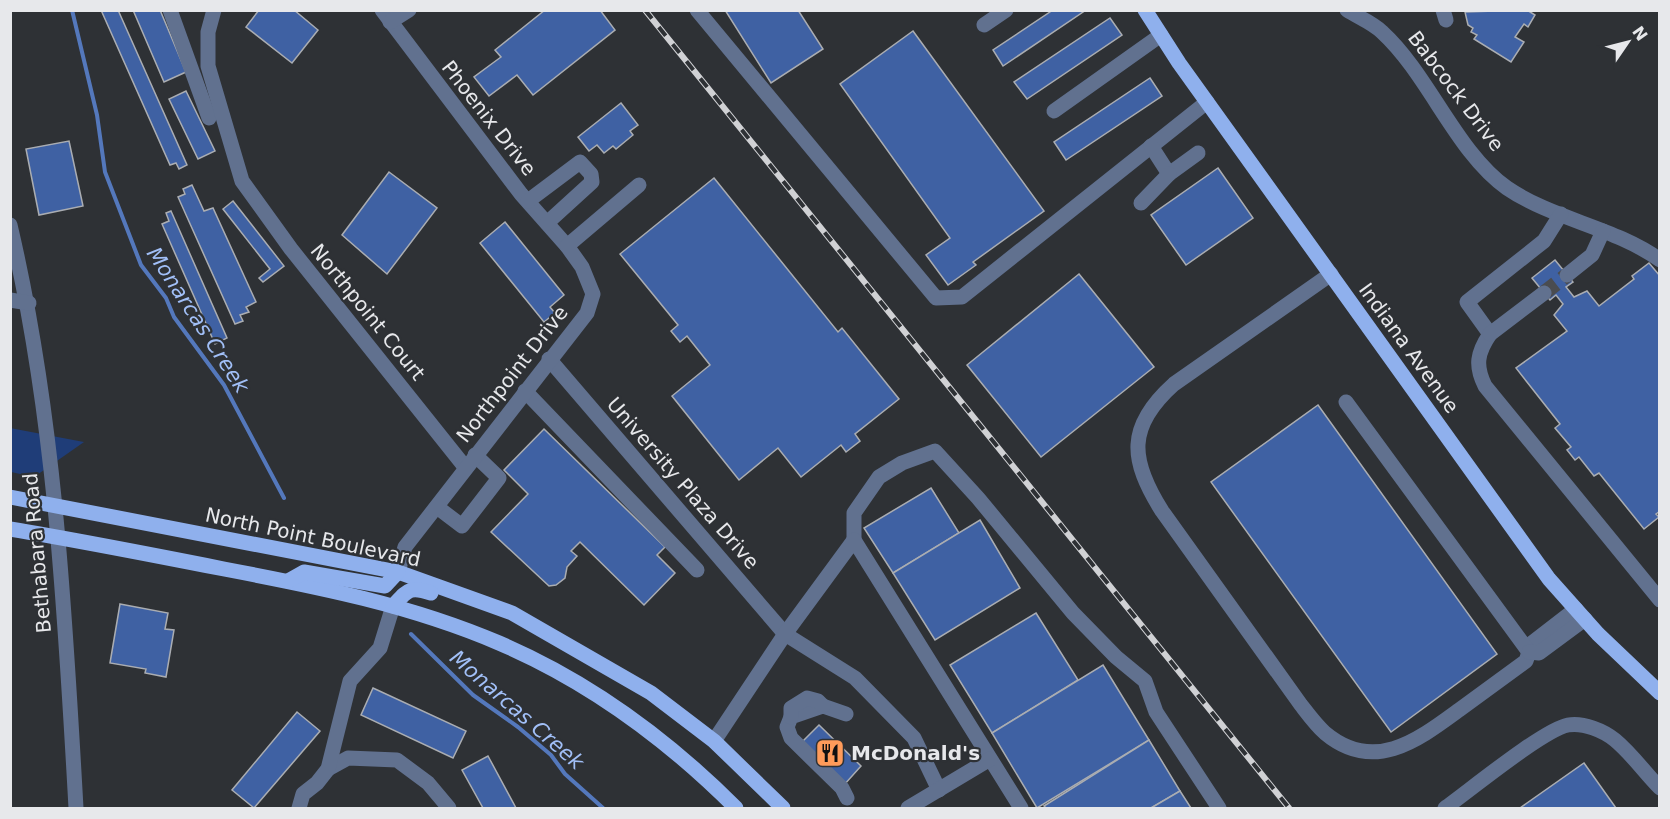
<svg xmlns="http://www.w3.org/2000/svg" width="1670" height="819" font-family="'DejaVu Sans',sans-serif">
<rect width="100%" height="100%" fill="#2e3135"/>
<!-- green -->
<polygon fill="#1f3d78" points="10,428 84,442 34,477 11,472"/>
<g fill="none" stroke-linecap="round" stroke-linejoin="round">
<!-- stream -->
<g stroke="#5478bc" stroke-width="4">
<polyline points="72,10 97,115 105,172 141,265 166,298 174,317 224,385 284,498"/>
<polyline points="411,634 473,695 518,727 551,755 565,774 603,808"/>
</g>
</g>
<!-- building -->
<g fill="#3f61a3" stroke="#aaadb2" stroke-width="1.5">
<polygon points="101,10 118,10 187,165 179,169 176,163 170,165"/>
<polygon points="133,10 160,10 186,72 164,82"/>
<polygon points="259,10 294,10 318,30 292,63 246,27"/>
<polygon points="545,10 600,10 615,30 533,95 517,75 489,96 474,77 501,57 495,50"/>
<polygon points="725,10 798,10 823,49 771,83"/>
<polygon points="1053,10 1086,10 1003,66 993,50"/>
<polygon points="1527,10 1535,15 1528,27 1524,24 1515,37 1524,42 1511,62 1474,39 1477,35 1471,32 1473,28 1468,25 1465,12"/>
<polygon points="1110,18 1122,35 1027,99 1014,82"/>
<polygon points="913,31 1044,211 973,262 976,265 948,285 926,255 950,238 840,84"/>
<polygon points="1150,78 1162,96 1066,160 1054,142"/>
<polygon points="186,91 215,151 198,159 169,99"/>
<polygon points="621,103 638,125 630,131 633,135 616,149 613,146 604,153 597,145 589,151 578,137"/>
<polygon points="69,141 83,206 39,215 26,149"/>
<polygon points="1218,168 1253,218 1186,265 1151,215"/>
<polygon points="389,172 437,208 387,274 342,235"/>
<polygon points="714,178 838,332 842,328 899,399 855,434 860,441 846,452 841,445 801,477 778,448 739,480 672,396 710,365 687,336 680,342 671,331 678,325 620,254"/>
<polygon points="192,185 204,211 213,208 256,302 246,307 249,312 240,315 243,321 235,324 178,197 185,194 183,189"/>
<polygon points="233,201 284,266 263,282 259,278 270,269 223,209"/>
<polygon points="171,211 227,338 215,344 162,224 169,221 166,213"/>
<polygon points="505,222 564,295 550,307 555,313 544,322 480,243"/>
<polygon points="1555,260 1573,282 1566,287 1574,297 1587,291 1599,306 1634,279 1632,276 1649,263 1660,276 1660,511 1656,514 1659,517 1644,529 1599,473 1594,476 1579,457 1575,460 1567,450 1571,447 1555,428 1560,424 1516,368 1567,331 1554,315 1563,304 1556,295 1550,300 1532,278"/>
<polygon points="1079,274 1154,367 1041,457 967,365"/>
<polygon points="1318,405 1497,654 1391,732 1211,482"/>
<polygon points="544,429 665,547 657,555 675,573 644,605 580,542 571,551 577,556 567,567 565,578 556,585 549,586 491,532 528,494 504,470"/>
<polygon points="931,488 959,533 893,573 864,528"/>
<polygon points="980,520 1020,588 935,640 893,573"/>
<polygon points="120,604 168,613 165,629 174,630 166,677 145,673 146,669 110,663"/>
<polygon points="1036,613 1078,680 992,733 950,665"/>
<polygon points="1103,665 1149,740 1037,808 992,733"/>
<polygon points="373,688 466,731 453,758 361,715"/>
<polygon points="297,712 320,731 254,808 232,790"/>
<polygon points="819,725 861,766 844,785 801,743"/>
<polygon points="1149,740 1180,791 1151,808 1046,808 1044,806"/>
<polygon points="488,756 516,808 483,808 462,770"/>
<polygon points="1584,763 1616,808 1520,808"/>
<polygon points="1180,791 1191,808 1151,808"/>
</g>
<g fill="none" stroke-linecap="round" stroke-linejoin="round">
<!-- minor-tunnel -->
<polyline stroke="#4a4c50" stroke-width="15" stroke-dasharray="15 8" stroke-linecap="butt" points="1544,293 1567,275"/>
<!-- minor -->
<g stroke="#61718f" stroke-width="15">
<polyline points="170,10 209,118"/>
<polyline points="214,10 208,32 208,66 242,181 291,249 465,467"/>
<polyline points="382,10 521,194 567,246"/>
<polyline points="697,10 936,298 962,297 1207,102"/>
<path d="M1347,10C1358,17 1373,23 1382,32C1429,75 1456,152 1507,188C1554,220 1614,227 1660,260"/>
<polyline points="1443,10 1446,20"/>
<polyline points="390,22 409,10"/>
<polyline points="984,25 1006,10"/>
<polyline points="1054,111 1161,35"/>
<polyline points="1151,146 1169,174 1198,153"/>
<polyline points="528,201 580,162 591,174 592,182 547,223"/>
<polyline points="1141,203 1169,174"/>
<path d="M1561,214L1544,241L1467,302L1490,334C1477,353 1475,366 1485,386L1660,600"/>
<path d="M10,225C55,416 65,613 76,808"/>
<path d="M1331,274L1174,384C1126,427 1130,460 1162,511L1301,705C1308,714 1316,725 1325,733C1374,774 1418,740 1459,710C1482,693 1504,677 1526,661L1532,643L1576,609"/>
<polyline points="1567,275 1592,255 1603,231"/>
<polyline points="10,300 29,303"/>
<polyline points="1490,334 1544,293"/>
<polyline points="549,359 785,634 855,678 914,738 939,790"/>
<polyline points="525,391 697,570"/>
<polyline points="1346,402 1529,652"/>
<polyline points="437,507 462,526 499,478 475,455"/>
<polyline points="854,540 854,513 879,477 902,463 935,451 978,498 1073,613 1116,657 1145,681 1156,712 1219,808"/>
<polyline points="398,572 405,547 587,313 593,294 582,267 567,246 639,185"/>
<polyline points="1529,652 1539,653 1585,619"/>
<polyline points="846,714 823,706 791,717 787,727 791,738 842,788 847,798"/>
<polyline points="791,717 791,708 807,698 818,701 823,706"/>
<polyline points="714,741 785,634 854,540 1021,808"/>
<polyline points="328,769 348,758 397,760 428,783 449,808"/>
<polyline points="299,808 303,794 317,783 328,769 350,681 380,648 393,606"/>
<polyline points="908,808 990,759"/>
<path d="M1445,808C1469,791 1543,730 1568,725C1583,722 1604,731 1615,740C1632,754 1645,773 1660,788"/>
</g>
<!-- major -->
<g stroke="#8fb0ed" stroke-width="15">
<polyline points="1145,10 1179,63 1549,579 1598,634 1660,693"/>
<polyline points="10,497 398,572 512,613 651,693 714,741 783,808"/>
<path d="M10,529C82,541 153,555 224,569C319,587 410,605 499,643C588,681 668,740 736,808"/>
<polyline points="288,581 304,572 385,586 398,572"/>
<path d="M393,606C408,590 409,586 431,593"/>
</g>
<!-- rail casing -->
<g stroke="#d0d1d4" stroke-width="6">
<polyline id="rail" points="645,10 1289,808"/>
</g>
<!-- rail -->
<use href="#rail" stroke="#2e3135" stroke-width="4" stroke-dasharray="11" stroke-linecap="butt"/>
</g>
<!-- icons -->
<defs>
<g id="restaurant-square" transform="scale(1.5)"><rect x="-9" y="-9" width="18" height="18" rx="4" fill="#ff9b5a" stroke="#2e3135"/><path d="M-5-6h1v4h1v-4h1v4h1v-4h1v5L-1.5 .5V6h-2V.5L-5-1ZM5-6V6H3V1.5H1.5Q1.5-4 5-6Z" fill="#111"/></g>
</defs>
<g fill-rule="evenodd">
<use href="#restaurant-square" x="830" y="753"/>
</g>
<g text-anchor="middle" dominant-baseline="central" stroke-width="4.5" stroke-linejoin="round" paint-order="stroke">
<!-- street labels -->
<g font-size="20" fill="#e7e8eb" stroke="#2e3135">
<text transform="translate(1456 91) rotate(53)">Babcock Drive</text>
<text transform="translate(489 118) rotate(52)">Phoenix Drive</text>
<text transform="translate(368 312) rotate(51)">Northpoint Court</text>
<text transform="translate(1409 348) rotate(54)">Indiana Avenue</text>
<text transform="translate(512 374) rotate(-52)">Northpoint Drive</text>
<text transform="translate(683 483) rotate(49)">University Plaza Drive</text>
<text transform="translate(313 537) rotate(12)">North Point Boulevard</text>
<text transform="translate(37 553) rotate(-95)">Bethabara Road</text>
</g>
<!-- poi labels -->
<g font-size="20" font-weight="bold" fill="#e7e8eb" stroke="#2e3135" text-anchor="start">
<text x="851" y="753">McDonald's</text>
</g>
<!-- water labels -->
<g font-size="21" font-style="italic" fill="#a1bff7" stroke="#2e3135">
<text transform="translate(198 320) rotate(57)">Monarcas Creek</text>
<text transform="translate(517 710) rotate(41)">Monarcas Creek</text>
</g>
</g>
<!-- border -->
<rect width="1670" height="819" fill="none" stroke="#e7e8eb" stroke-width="24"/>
<!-- north arrow -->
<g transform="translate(1628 42) rotate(55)" stroke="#2e3135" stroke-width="4.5" paint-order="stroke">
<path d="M0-4.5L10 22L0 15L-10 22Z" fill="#e7e8eb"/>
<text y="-9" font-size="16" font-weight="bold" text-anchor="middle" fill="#e7e8eb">N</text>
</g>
</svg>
